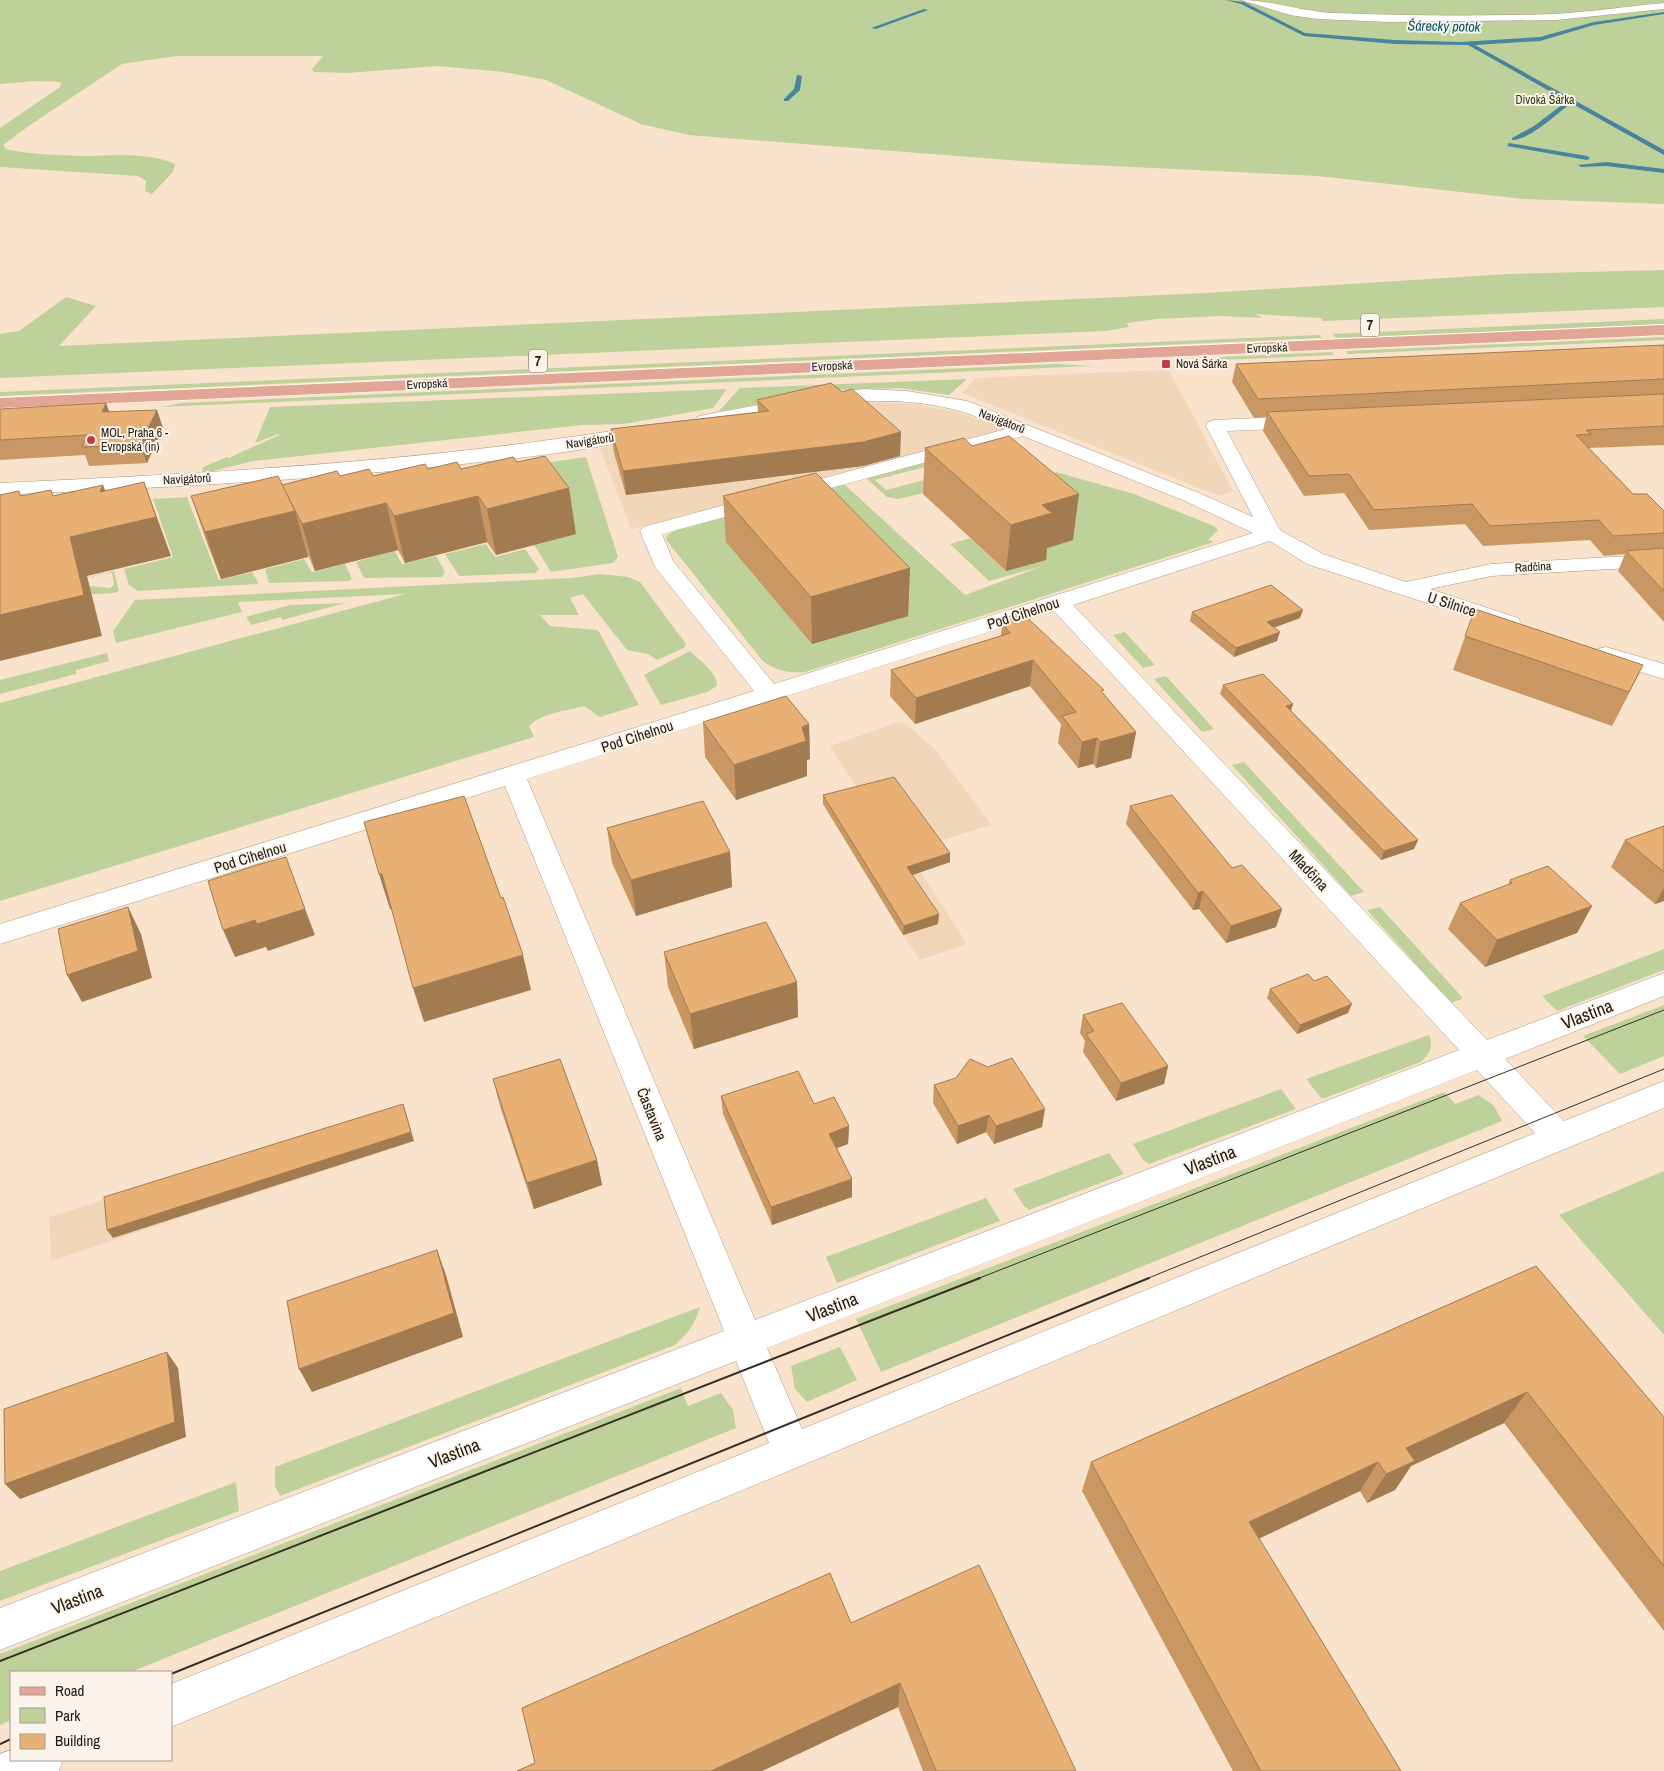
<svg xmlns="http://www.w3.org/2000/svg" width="1664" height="1771" font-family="'Archivo Narrow',sans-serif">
<rect width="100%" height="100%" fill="#fae3cc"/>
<!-- built -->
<g fill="#f2d6b9">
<polygon points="1161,370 1170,372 1233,491 1219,496 962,393 976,378"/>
<polygon points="869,402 912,404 953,411 1006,428 937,450 631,529 600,448 830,404"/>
<polygon points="902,721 934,748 991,825 907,851 967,944 920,960 903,935 868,805 830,746"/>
<polygon points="404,1105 414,1141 51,1261 49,1217"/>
</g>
<!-- green -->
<g fill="#bfd19b" fill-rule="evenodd">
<path d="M0,0H1664V204L1523,199L1318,176L1048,163L688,135L641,124L546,80L504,72L437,66L349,73L314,72L312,69L323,56H176L122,64L30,125L3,145L6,149C32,155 60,155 87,156C116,156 147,152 175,164L173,172L152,194L145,191L146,181L138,176L0,167V128L60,87L61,82L36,81L0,84Z"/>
<polygon points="1664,270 1664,307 1323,321 1321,318 1255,314 1263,318 1221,316 1157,319 1127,323 1129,327 1106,331 0,378 0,334 19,331 66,297 96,306 59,346 1206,293 1508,274"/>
<polygon points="1664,319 1664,324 1336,338 1333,334"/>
<polygon points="1319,335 1322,338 0,396 0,392"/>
<polygon points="1664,337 1664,340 1348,354 1346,351"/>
<polygon points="1332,352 1334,355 1220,360 1219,357"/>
<polygon points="1055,364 1092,366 161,407 182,403"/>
<polygon points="967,379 949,395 899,388 832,390 718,412 740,388"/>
<polygon points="727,389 713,408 624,424 582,425 253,461 202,474 203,467 227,457 229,458 279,435 278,434 255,443 270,407"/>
<path d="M950,456L1046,481L1056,472L1134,494L1214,526L1218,530L1208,540L1214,542L805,672C788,673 775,671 762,660L667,541L666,537L675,529L844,484L965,595L1040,567L989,581L950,544L970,538L1006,571L961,484L898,499L887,497L866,478ZM944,462L955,472L886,490L875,480Z"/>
<polygon points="586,457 618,557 613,563 551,572 534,545 576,534 538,464"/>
<polygon points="187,497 219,580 252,572 258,582 257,584 138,591 129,585 124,569 173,557 153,499"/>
<polygon points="486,544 495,557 525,549 539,569 535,573 459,576 445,554"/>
<polygon points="394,550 402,564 436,556 445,572 442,577 364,578 356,562"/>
<polygon points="304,559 312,572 345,564 352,579 349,581 269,583 265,569"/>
<path d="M114,571L119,591L114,593L40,597L80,579ZM108,573H112L114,585L110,588L79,585L82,579Z"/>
<path d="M600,574L628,577L640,582L686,644L684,648L657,660L648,654L627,650L583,594L570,598L579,615H540L550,626L598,630L639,705L600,717L584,706C566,711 542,713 529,726L534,737L0,901V703L405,594L238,602L242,612L116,643L113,631L135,600L572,578Z"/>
<polygon points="345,603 282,620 281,617 251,625 246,617 290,605"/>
<polygon points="1125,632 1155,665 1143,668 1113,635"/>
<path d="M690,651C699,660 718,673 717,686L707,692L661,705L644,675Z"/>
<polygon points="107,653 109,661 76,670 76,674 0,694 0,680"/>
<polygon points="1166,676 1214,729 1202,732 1154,679"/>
<polygon points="1244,762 1364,892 1351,896 1232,765"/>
<polygon points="1380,907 1462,997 1462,999 1451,1003 1367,910"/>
<polygon points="1664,949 1664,970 1557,1011 1542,996"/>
<polygon points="1664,1005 1664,1056 1620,1074 1583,1036"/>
<path d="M1429,1035C1434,1047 1430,1053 1421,1062L1322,1099L1306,1079Z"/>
<polygon points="1281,1089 1296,1109 1149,1164 1143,1160 1133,1144"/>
<polygon points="1444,1092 1455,1104 1479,1095 1494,1106 1502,1121 881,1372 856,1319"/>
<polygon points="1109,1153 1124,1174 1029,1210 1024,1206 1013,1189"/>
<polygon points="1664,1171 1664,1335 1559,1215"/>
<polygon points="986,1198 1000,1221 837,1283 826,1257"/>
<path d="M700,1307C695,1324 688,1333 675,1345L280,1496L275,1486V1467Z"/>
<polygon points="840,1347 857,1380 807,1402 795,1389 791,1366"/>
<polygon points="681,1388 688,1406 721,1393 733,1410 736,1428 131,1672 11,1672 11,1720 0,1725 0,1654"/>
<polygon points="236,1482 239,1511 0,1601 0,1571"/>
</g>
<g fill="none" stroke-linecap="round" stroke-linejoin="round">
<!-- stream -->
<g fill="#48849c" fill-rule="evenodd">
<path d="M1225,0L1244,2L1305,33L1395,40L1460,42L1540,37L1594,22L1664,12V14L1594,25L1540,41L1475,45L1664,150V155L1571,103C1558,113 1528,141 1512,140V138L1534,126L1567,101L1468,45L1395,44L1304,36L1241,4Z"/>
<polygon points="924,9 928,10 876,29 871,28"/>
<polygon points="797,75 802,76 800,90 788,101 784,101 784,99 794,89"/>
<polygon points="1509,143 1587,156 1590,158 1587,160 1507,146"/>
<polygon points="1606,162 1664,169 1664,173 1606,166 1581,167 1578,165"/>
</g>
<!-- minor casing -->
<g stroke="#ac9781" stroke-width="1">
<g id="minor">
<path d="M1241,0C1272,0 1302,12 1334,13C1407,16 1481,16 1554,14C1591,12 1628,6 1664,3V9L1556,20L1390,22L1317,19L1290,15Z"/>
<path d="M864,389L907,391L967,401L1199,493L1253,517L1206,426L1208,422L1215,420L1301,416L1308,418L1310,422L1308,426L1301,428L1227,431L1280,530L1323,554L1406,582L1491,564L1664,554V566L1491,576L1430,589L1518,618L1521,623L1518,628L1510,630L1307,564L1270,541L1073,605L1487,1040L1664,973V996L1505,1059L1564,1121L1664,1081V1108L171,1727V1684L769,1443L736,1361L0,1650V1608L724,1331L505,786L0,944V924L754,691L655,567L640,531L643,527L1006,429C990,423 973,414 956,410C872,388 787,411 704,427L697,425L695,421L697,417L704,415L814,395ZM1023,436L1185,501L1253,533L774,684L673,561L662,534ZM1054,611L1459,1050L755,1320L527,779ZM1477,1070L1535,1133L802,1429L767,1348Z"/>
<path d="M649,425L656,427L658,431L656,435C590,451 520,458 453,465C303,481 151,488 0,495V483C218,473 434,461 649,425Z"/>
<polygon points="1606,647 1664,664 1664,679 1598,659 1594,654 1598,649"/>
<polygon points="11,1750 11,1760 63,1760 59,1771 0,1771 0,1754"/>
</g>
</g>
<!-- major casing -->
<g stroke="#fff" stroke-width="1">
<polygon id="major" points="1664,325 1664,335 0,408 0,398"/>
</g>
<!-- minor -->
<use href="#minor" fill="#fff" fill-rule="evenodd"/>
<!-- major -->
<use href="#major" fill="#e1a696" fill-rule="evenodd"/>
<!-- tram-far1 -->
<g stroke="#393025" stroke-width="1">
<polyline points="977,1279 1664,1010"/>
<polyline points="1146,1279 1664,1069"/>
</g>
<!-- tram -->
<g stroke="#393025" stroke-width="2">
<polyline points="0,1661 980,1278"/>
<polyline points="171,1674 1149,1278"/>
<polyline points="0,1744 11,1739"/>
</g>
</g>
<!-- wall -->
<g fill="#c89764">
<polygon points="1664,345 1664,445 1589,448 1633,494 1664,511 1664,622 1618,571 1625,554 1604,556 1590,540 1483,546 1465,524 1369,530 1344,493 1304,496 1263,431 1266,417 1254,418 1232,382 1236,364"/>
<polygon points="757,400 900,456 863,466 626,495 614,453 611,429 758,412"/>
<polygon points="0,409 110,412 163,428 147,463 89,466 85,455 0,460"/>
<polygon points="925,448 1073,540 1047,548 1046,560 1006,571 923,494"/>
<polygon points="461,469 576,534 496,555 487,542 405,563 398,550 315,571 308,555 308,557 221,579 207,543 191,496 282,485 340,476 373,476"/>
<polygon points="723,496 910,568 908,616 812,644 726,542"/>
<polygon points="1475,609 1643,665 1612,726 1453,670"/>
<polygon points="1192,612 1300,618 1274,627 1277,641 1234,657 1190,621"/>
<polygon points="1002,623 1103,694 1136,732 1131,758 1096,768 1093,764 1078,768 1058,743 1061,724 1030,686 915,724 890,696 891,670 1001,636"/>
<polygon points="1223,685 1293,704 1291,711 1418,840 1414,849 1381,860 1220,694"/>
<polygon points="703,722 809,724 810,759 807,760 807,776 736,800 705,757"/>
<polygon points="823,795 950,862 912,875 938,924 903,935 823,804"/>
<polygon points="1130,806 1232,868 1282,909 1276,927 1226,943 1199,909 1193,910 1126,824"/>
<polygon points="1664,826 1664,901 1655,904 1611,867 1625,840"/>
<polygon points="607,828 730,852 732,887 636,916 612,863"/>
<polygon points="1510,880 1592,906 1577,933 1485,967 1448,929 1460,903 1508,885"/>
<polygon points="664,952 797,982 798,1017 694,1049 668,987"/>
<polygon points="1270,989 1348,1013 1297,1034 1267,998"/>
<polygon points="1083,1015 1168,1066 1164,1084 1116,1101 1083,1052 1085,1041 1080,1033"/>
<polygon points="493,1079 597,1160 602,1185 534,1209 500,1106"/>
<polygon points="934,1085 1042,1127 994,1144 986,1132 957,1144 933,1103"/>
<polygon points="721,1096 814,1104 849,1126 848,1144 837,1148 852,1179 852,1197 772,1225 723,1114"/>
<polygon points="1536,1266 1664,1417 1664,1631 1504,1423 1411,1466 1395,1490 1367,1503 1360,1491 1259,1538 1401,1771 1233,1771 1082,1491 1091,1462"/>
<polygon points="851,1623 1076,1771 923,1771 898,1707 762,1771 517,1771"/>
</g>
<!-- shaded-wall -->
<g fill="#a27b51">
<polygon points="106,403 113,422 102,412"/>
<polygon points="157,410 163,428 147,463 140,445"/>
<polygon points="901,432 900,456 863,466 626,495 623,471"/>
<polygon points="144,482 171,556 87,576 102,636 0,661 0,615 70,537 100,492 103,485 119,524"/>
<polygon points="569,488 576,534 496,555 487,509"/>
<polygon points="1079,494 1073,540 1047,548 1046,560 1006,571 1011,525 1042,505"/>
<polygon points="478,496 487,542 405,563 394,516"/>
<polygon points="386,503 398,550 315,571 302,524"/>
<polygon points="295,511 308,557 221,579 205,532"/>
<polygon points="910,568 908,616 812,644 811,597"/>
<polygon points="1303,610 1300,618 1265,631 1267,622"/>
<polygon points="1280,632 1277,641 1234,657 1236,648"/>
<polygon points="1033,660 1030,686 915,724 916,698"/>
<polygon points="1643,665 1626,699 1612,726 1629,692"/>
<polygon points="1293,704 1290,713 1286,706"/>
<polygon points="809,724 810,759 807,760 807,776 736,800 734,765 802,727"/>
<polygon points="1136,732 1131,758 1096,768 1100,742"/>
<polygon points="1097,738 1093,764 1078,768 1082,742"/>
<polygon points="1418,840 1414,849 1381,860 1384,851"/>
<polygon points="730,852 732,887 636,916 631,880"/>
<polygon points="950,853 950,862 907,877 907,867"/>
<polygon points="379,874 382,874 393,909 390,909"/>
<polygon points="1664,888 1664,901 1655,904"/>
<polygon points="1203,891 1199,909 1193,910 1198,893"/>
<polygon points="1592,906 1577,933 1485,967 1497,940"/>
<polygon points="128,907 141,934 152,978 82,1002 67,975"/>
<polygon points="305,909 315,935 268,951 266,947 235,957 223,930 255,920"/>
<polygon points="1282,909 1276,927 1226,943 1231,926"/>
<polygon points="939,914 938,924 903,935 904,926"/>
<polygon points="523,955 531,990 424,1022 413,988"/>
<polygon points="797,982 798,1017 694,1049 690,1014"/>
<polygon points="1352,1004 1348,1013 1297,1034 1300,1025"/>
<polygon points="1168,1066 1164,1084 1116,1101 1121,1083"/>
<polygon points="403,1104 414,1141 113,1238 107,1230"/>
<polygon points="1045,1109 1042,1127 994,1144 996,1126"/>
<polygon points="989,1115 986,1132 957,1144 958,1126"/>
<polygon points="849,1126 848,1144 829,1151 829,1134"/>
<polygon points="597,1160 602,1185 534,1209 527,1183"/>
<polygon points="852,1179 852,1197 772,1225 771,1207"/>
<polygon points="437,1250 446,1275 463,1337 312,1392 299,1369"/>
<polygon points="167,1352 178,1368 186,1437 20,1499 5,1484"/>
<polygon points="1527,1392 1504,1423 1411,1466 1395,1490 1367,1503 1386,1474 1406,1448"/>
<polygon points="1378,1462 1360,1491 1235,1550 1249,1522"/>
<polygon points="900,1683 898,1707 762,1771 711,1771"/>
</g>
<!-- building -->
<g fill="#e8b074" stroke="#a27b51">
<polygon points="1664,345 1664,379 1258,399 1236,364"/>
<polygon points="831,383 842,392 852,389 901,432 863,442 623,471 611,429 769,411 757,400"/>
<polygon points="1664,394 1664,426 1586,430 1591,434 1576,435 1633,494 1647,494 1664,511 1664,533 1613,536 1599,520 1490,526 1472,504 1374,510 1349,474 1309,476 1267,412"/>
<polygon points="106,403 102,412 157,410 140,445 82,447 87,435 0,440 0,409"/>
<polygon points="1009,436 1079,494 1042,505 1052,513 1011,525 925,448 964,438 972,446"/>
<polygon points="545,456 569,488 487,509 478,496 394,516 386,503 302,524 282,485 337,471 340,476 369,469 373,476 425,464 428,469 457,462 461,469 513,457 517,462"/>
<polygon points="816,473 910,568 811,597 723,496"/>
<polygon points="278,476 295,511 205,532 191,496"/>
<polygon points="144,482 156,517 70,537 84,595 0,615 0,495 19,491 20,496 51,490 53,496 103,485 100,492"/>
<polygon points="1664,548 1664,591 1626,551"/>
<polygon points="1271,585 1303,610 1267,622 1280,632 1236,648 1192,612"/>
<polygon points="1018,609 1104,690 1101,691 1136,732 1100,742 1097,738 1082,742 1062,716 1076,712 1033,660 916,698 891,670 1010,633 1002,623"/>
<polygon points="1475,609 1643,665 1629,692 1465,636"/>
<polygon points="1263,674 1293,704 1286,706 1418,840 1384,851 1223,685"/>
<polygon points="786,696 809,724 802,727 806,741 734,765 703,722"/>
<polygon points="894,777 950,853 907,867 939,914 904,926 823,795"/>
<polygon points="1172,795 1232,868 1242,865 1282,909 1231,926 1203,891 1198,893 1130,806"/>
<polygon points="464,796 501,898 503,897 523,955 413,988 382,874 379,874 364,822"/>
<polygon points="703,801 730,852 631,880 607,828"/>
<polygon points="1664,826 1664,872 1625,840"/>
<polygon points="286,857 305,909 257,924 255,920 223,930 208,881 257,865"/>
<polygon points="1548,866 1592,906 1497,940 1460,903 1512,883 1510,880"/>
<polygon points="128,907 138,951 67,975 58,929"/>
<polygon points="766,922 797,982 690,1014 664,952"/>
<polygon points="1308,974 1314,981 1327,976 1352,1004 1300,1025 1270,989"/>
<polygon points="1122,1003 1168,1066 1121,1083 1086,1034 1094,1031 1083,1015"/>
<polygon points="1012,1058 1045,1109 996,1126 989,1115 958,1126 934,1085 956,1078 970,1059 988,1067"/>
<polygon points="560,1059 597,1160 527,1183 493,1079"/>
<polygon points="798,1071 814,1104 834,1097 849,1126 829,1134 852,1179 771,1207 721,1096"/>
<polygon points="403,1104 411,1132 107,1230 104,1197"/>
<polygon points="437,1250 454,1313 299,1369 287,1301"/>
<polygon points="1536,1266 1664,1417 1664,1566 1527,1392 1406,1448 1415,1461 1386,1474 1378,1462 1249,1522 1401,1771 1261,1771 1091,1462"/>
<polygon points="167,1352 175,1422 5,1484 4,1409"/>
<polygon points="979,1565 1076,1771 936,1771 900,1683 711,1771 517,1771 535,1763 522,1708 830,1573 851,1623"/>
</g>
<!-- markers -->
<g fill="#c93945" stroke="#fcf3ea" stroke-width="2">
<rect x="1161" y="359" width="10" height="10" rx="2.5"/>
<circle cx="91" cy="440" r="5"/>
</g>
<g text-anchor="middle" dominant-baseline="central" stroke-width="4" stroke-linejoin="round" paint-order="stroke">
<!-- far-park labels -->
<g font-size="12" fill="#2e3c04" stroke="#fcf3ea">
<text x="1545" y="100">Divoká Šárka</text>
</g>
<!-- far-street labels -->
<g font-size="12" fill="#1f180f" stroke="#fcf3ea">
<text transform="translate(1267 348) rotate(-2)">Evropská</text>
<text transform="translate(832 366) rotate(-3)">Evropská</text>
<text transform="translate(427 384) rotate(-3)">Evropská</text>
<text transform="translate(1002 421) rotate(21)">Navigátorů</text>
<text transform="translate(590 441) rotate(-9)">Navigátorů</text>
<text transform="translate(187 479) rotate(-3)">Navigátorů</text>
<text transform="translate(1533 567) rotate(-3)">Radčina</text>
</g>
<!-- far-poi labels -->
<g font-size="12" fill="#1f180f" stroke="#fcf3ea" text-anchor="start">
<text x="1176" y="364">Nová Šárka</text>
<text x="101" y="433">MOL, Praha 6 -<tspan x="101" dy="14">Evropská (in)</tspan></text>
</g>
<!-- far-water labels -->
<g font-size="14" font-style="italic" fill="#02516b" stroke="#fcf3ea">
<text transform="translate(1444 26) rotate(1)">Šárecký potok</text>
</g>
<!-- shield labels -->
<g fill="#fcf3ea" stroke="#615a51" stroke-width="1">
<rect x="1361" y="313.5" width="18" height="23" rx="4"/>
<rect x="529" y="349.5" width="18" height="23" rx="4"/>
</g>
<g font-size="14" font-weight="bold" fill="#1f180f">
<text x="1370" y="325">7</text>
<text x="538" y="361">7</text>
</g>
<!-- street labels -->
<g font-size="15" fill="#1f180f" stroke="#fcf3ea">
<text transform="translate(1452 604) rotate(18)">U Silnice</text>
<text transform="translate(1023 613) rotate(-18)">Pod Cihelnou</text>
<text transform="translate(637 736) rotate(-18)">Pod Cihelnou</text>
<text transform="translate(250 857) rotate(-17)">Pod Cihelnou</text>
<text transform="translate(1309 870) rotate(47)">Mladčina</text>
<text transform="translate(652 1114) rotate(68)">Častavina</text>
</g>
<!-- near-street labels -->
<g font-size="18" fill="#1f180f" stroke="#fcf3ea">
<text transform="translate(1587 1014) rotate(-21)">Vlastina</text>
<text transform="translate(1210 1160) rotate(-21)">Vlastina</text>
<text transform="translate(832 1307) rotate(-21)">Vlastina</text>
<text transform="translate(454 1453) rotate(-21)">Vlastina</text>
<text transform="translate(77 1599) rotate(-21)">Vlastina</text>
</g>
</g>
<!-- legend -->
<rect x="10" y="1671" width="162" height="90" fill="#fcf3ea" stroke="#a49b92"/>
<rect x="20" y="1687" width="25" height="8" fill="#e1a696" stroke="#a49b92"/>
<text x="55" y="1696" font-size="15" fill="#1f180f">Road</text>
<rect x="20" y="1708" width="25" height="15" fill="#bfd19b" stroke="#a49b92"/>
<text x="55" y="1721" font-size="15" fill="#1f180f">Park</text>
<rect x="20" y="1734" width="25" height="15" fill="#e8b074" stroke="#a49b92"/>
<text x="55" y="1746" font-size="15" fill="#1f180f">Building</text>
</svg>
